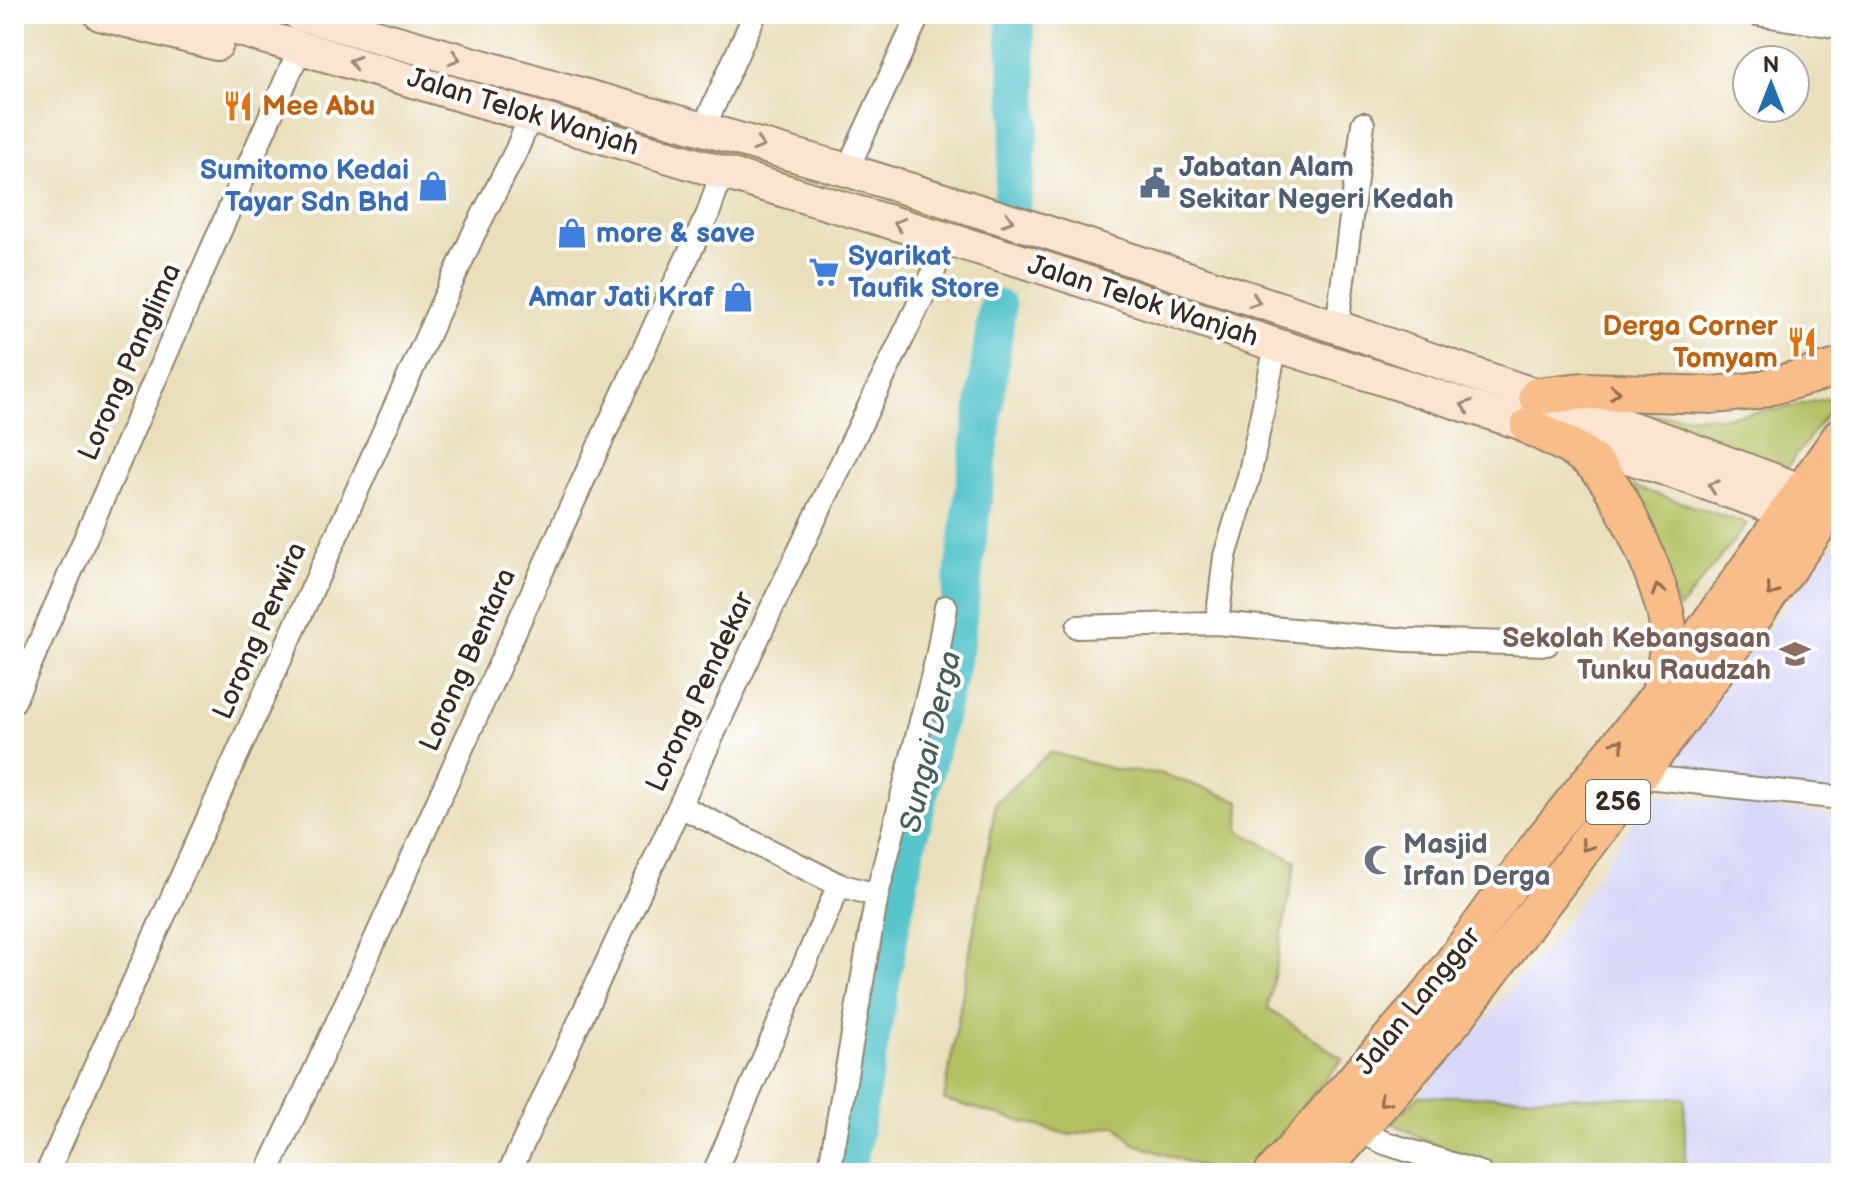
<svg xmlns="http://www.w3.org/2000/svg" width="1855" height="1187" font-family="'Balsamiq Sans',sans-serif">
<rect width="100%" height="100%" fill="#fff"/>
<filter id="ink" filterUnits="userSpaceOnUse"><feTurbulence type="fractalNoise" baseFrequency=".0125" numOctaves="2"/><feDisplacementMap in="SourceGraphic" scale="16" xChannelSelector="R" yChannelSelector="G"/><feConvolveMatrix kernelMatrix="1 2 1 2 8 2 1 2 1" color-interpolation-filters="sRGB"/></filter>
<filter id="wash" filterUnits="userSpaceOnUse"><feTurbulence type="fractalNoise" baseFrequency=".006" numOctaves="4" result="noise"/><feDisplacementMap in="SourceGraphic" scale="32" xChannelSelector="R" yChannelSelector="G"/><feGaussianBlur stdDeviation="1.8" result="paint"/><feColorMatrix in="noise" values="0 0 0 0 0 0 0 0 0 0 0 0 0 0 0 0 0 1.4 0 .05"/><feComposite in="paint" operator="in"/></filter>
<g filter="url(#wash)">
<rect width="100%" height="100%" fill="#e9dfbb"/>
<!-- built -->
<g fill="#d7d7f8">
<polygon points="1841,535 1841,794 1657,774"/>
<polygon points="1651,794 1841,816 1841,1173 1685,1173 1685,1098 1419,1096 1556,937"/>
</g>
<!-- green -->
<g fill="#b3c062" stroke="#777540" stroke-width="2">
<polygon points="1841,395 1787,468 1611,414 1723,417 1781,409"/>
<polygon points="1620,482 1747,524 1679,609"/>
<polygon points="1050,752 1117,770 1160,773 1240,801 1239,831 1296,861 1268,1008 1343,1059 1247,1173 1220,1173 1134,1144 1116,1125 1070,1135 944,1100 996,802"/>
<polygon points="1419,1096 1685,1098 1685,1173 1517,1173 1451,1153 1390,1122"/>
</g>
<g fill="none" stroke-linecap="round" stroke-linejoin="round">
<!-- river -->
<g stroke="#57c5cc" stroke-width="38">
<polyline points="1011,209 1021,121 1014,14"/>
<polyline points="846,1173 903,862 954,649 997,308"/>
</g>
</g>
</g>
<g filter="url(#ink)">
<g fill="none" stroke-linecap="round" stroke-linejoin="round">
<!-- street casing -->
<g stroke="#92846c" stroke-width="26">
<g id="street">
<polyline points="1757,14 1841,27"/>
<polyline points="703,129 755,14"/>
<polyline points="847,170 919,14"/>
<polyline points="1337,327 1363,124"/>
<polyline points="1217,623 1225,556 1249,477 1276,345"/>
<polyline points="1078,627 1217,623 1406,640 1547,644"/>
<polyline points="14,701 301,46"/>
<polyline points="1637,776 1841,798"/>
<polyline points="680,806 839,885 877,895"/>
<polyline points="1350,1127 1385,1143 1480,1173"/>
<polyline points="47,1173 474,233 516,151 531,115"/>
<path d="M267,1173C418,855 555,531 708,214L722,172"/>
<polyline points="509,1173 775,601 929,283 947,238"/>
<polyline points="714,1173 839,885"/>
<polyline points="829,1173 877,895 937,658 946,607"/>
</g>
</g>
<!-- secondary casing -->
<g stroke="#92846c" stroke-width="36">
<g id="secondary">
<polyline points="100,14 217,44"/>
<polyline points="186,14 1032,264 1276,345 1662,468 1787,512 1811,524"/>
<polyline points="299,14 847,170 1037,229 1337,327 1672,442 1824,499"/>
</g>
</g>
<!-- primary casing -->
<g stroke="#92846c" stroke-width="40">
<g id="primary">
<polyline points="1537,396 1585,391 1713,395 1754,391 1841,367"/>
<path d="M1529,426C1550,437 1575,447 1593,463C1620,486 1666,593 1668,629C1670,648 1665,666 1661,684"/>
<polyline points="1273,1173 1430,994 1542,841 1660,694 1841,436"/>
<polyline points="1320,1173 1458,1015 1687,711 1841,493"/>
</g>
</g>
<!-- street -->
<use href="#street" stroke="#fff" stroke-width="22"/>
<!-- secondary -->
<use href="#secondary" stroke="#fce5d0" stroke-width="32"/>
<!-- primary -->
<use href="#primary" stroke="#f8bd89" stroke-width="36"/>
</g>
<!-- one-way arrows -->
<defs><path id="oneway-chevron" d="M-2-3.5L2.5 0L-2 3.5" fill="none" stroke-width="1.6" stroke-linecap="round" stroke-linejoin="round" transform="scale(2)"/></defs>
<g stroke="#9c8877">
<use href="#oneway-chevron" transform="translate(455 58) rotate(16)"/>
<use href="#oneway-chevron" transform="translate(354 62) rotate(-163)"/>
<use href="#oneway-chevron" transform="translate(759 145) rotate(16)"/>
<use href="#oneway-chevron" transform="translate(1008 220) rotate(17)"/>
<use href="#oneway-chevron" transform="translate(899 224) rotate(-164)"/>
<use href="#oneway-chevron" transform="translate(1255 301) rotate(19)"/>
<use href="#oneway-chevron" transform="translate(1466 406) rotate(-162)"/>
<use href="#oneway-chevron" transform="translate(1713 486) rotate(-160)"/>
</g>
<g stroke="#906c4e">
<use href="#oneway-chevron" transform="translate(1615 392) rotate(2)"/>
<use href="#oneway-chevron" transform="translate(1658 590) rotate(-107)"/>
<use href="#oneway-chevron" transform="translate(1772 591) rotate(125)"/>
<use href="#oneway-chevron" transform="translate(1619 744) rotate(-51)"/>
<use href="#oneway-chevron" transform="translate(1586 846) rotate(126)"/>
<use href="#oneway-chevron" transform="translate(1384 1101) rotate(132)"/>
</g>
</g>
<!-- icons -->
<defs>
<g id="restaurant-bare" transform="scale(2.4)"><path d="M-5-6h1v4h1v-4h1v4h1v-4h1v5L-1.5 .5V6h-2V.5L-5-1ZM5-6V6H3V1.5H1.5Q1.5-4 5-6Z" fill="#e8710a" stroke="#fff" stroke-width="2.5" paint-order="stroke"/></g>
<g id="civic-bare" transform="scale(2.4)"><path d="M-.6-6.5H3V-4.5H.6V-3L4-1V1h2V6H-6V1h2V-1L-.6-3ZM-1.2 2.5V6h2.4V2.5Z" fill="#5c6f8a" stroke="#fff" stroke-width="2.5" paint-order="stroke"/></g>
<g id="shop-bare" transform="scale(2.4)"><path d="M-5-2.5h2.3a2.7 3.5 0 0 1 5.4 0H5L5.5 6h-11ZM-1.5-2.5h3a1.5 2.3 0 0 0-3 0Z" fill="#3f7fe0" stroke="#fff" stroke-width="2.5" paint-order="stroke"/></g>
<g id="supermarket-bare" transform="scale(2.4)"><path d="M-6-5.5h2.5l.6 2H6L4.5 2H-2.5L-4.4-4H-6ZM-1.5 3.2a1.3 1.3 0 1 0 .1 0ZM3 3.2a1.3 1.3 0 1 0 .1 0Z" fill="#3f7fe0" stroke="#fff" stroke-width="2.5" paint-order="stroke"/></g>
<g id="school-bare" transform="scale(2.4)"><path d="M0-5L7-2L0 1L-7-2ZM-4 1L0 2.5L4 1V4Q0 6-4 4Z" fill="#8d6e63" stroke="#fff" stroke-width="2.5" paint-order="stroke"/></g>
<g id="mosque-bare" transform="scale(2.4)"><path d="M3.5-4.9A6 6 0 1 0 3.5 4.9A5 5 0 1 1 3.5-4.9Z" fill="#6b7280" stroke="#fff" stroke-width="2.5" paint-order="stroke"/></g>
</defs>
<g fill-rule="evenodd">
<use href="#restaurant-bare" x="238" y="106"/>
<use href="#civic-bare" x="1155" y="183"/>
<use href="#shop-bare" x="433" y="186"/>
<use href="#shop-bare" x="572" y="233"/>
<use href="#supermarket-bare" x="824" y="272"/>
<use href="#shop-bare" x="738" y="297"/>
<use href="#restaurant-bare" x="1802" y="342"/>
<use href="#school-bare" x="1795" y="654"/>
<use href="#mosque-bare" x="1379" y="860"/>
</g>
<g text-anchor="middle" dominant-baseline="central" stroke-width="8" stroke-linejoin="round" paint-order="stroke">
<!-- shield labels -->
<rect fill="#fff" stroke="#766a62" stroke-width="2" x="1586" y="780" width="64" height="44" rx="6"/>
<g font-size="26" font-weight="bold" fill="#3b2a1e">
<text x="1618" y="802">256</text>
</g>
<!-- food labels -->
<g font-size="28" font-weight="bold" fill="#c56008" stroke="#fff" text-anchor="start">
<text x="262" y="106">Mee Abu</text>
<text x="1778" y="326" text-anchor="end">Derga Corner<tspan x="1778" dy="32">Tomyam</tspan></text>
</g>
<!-- street labels -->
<g font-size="28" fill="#3b2a1e" stroke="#fff">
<text transform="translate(523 112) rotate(17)">Jalan Telok Wanjah</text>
<text transform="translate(1143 301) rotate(18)">Jalan Telok Wanjah</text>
<text transform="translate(130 362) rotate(-66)">Lorong Panglima</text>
<text transform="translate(260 631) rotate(-66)">Lorong Perwira</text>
<text transform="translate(468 660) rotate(-66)">Lorong Bentara</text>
<text transform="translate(700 692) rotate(-65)">Lorong Pendekar</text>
<text transform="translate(1418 1001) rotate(-51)">Jalan Langgar</text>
</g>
<!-- service labels -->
<g font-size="28" font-weight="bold" fill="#4e5e75" stroke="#fff" text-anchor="start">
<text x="1179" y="167">Jabatan Alam<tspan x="1179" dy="32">Sekitar Negeri Kedah</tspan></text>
</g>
<!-- shop labels -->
<g font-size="28" font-weight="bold" fill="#366cbe" stroke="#fff" text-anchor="end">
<text x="409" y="170">Sumitomo Kedai<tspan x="409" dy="32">Tayar Sdn Bhd</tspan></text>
<text x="596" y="233" text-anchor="start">more &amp; save</text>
<text x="848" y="256" text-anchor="start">Syarikat<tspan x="848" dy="32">Taufik Store</tspan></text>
<text x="714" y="297">Amar Jati Kraf</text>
</g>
<!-- education labels -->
<g font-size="28" font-weight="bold" fill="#785e54" stroke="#fff" text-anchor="end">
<text x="1771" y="638">Sekolah Kebangsaan<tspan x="1771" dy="32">Tunku Raudzah</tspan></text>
</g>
<!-- worship labels -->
<g font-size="28" font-weight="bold" fill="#5b616d" stroke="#fff" text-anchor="start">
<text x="1403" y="844">Masjid<tspan x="1403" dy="32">Irfan Derga</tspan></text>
</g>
<!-- water labels -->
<g font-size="30" font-style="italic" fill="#45605b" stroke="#fff">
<text transform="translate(931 742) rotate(-77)">Sungai Derga</text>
</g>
</g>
<!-- margin -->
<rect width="1855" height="1187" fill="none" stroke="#fff" stroke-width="48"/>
<!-- north arrow -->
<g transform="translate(1771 84)"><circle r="38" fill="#ffffff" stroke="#b1aaa5" stroke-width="2"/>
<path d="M0-6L14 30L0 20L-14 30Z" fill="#1f6fb2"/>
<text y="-12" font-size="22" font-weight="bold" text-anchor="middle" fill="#3b2a1e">N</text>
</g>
</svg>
